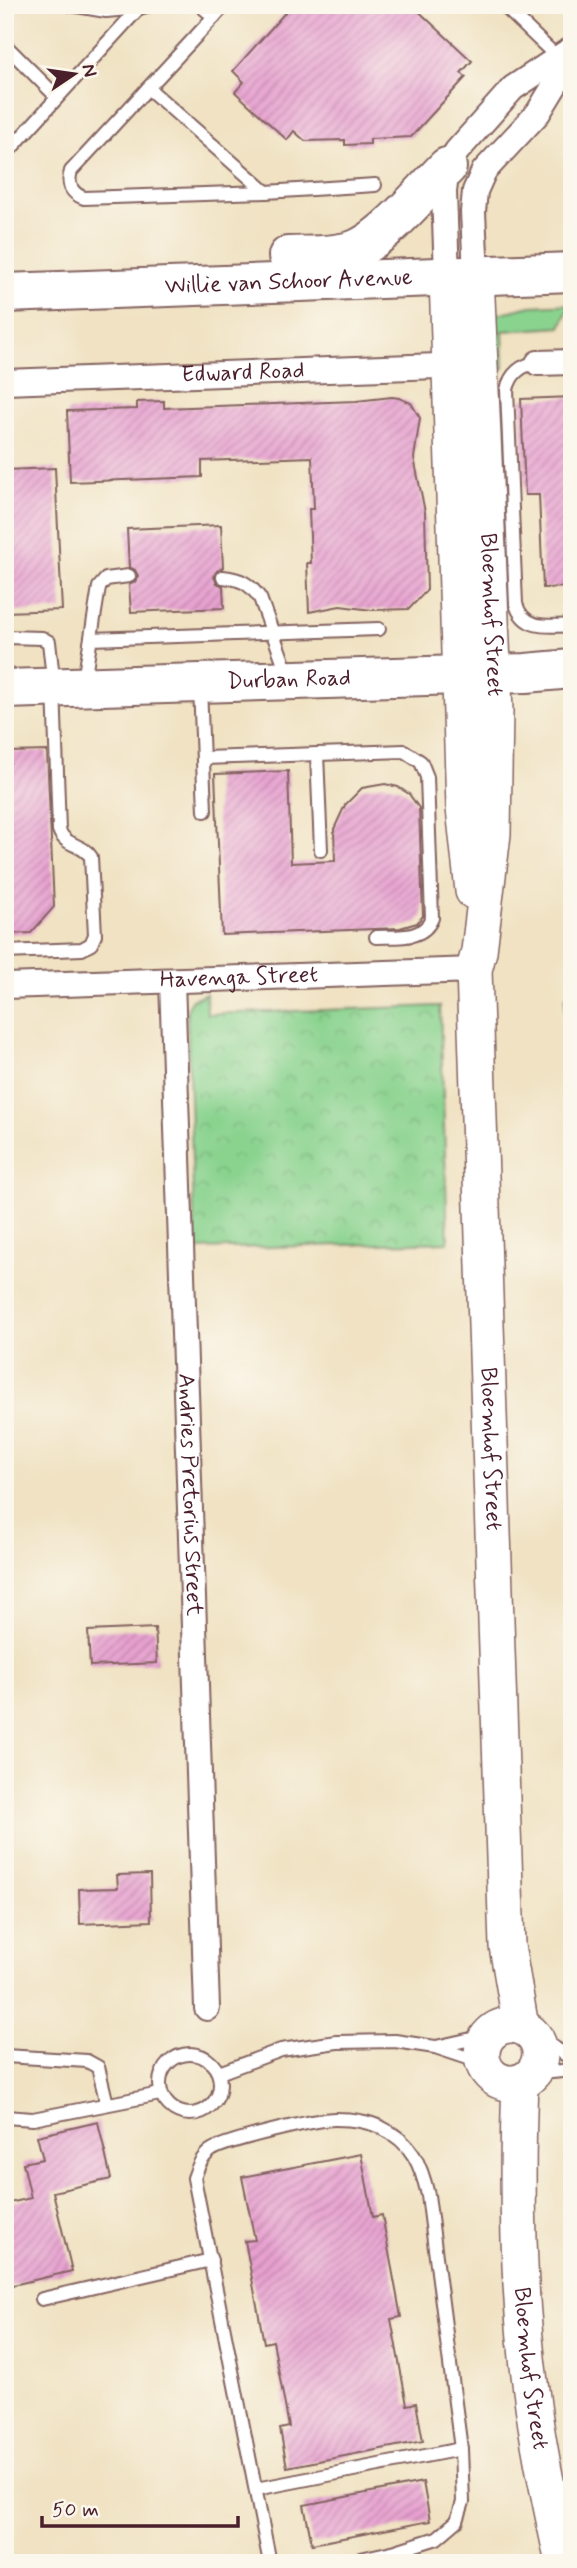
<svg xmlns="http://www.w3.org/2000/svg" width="577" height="2568" font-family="Mynerve,sans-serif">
<defs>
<pattern id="park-crowns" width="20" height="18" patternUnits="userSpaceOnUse" patternTransform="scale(1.75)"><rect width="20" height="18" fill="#8ad38f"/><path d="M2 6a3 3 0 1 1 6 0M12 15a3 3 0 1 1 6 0" fill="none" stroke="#79b57c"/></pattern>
<pattern id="building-hatch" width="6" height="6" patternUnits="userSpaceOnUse" patternTransform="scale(1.75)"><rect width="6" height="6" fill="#e7a0d0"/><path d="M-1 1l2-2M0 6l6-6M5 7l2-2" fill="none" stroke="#bd82a9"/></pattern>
</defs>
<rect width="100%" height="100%" fill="#fbf7ec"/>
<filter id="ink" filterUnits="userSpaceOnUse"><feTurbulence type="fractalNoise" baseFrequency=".0143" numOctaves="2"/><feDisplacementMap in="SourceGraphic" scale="14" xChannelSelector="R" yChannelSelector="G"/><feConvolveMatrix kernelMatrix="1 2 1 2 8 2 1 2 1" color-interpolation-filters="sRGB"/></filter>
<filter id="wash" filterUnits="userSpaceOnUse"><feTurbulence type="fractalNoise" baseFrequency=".00686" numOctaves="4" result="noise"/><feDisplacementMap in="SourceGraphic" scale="28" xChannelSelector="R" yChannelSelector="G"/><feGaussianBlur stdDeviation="1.57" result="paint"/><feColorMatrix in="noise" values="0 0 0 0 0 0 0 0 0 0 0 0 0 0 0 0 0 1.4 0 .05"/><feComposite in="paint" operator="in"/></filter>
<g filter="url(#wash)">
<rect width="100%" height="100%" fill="#f0e2c2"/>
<!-- grass -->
<g fill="#8ad38f" stroke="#6a795d" stroke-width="2">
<polygon points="572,304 572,310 567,311 561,327 503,331 504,368 496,369 493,315 531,306"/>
<polygon points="572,994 572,1168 565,998"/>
</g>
<!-- park -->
<polygon fill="url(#park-crowns)" stroke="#6a795d" stroke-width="2" points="206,993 207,1014 440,1006 448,1242 195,1249 187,1011 191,1000"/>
<g id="blocks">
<!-- building -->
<g fill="url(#building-hatch)">
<polygon points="329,5 412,5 472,61 461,73 466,77 411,137 370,139 370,144 345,145 345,140 305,141 294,131 287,140 235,92 244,82 233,71 290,7"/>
<polygon points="392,397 399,398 411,403 420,418 414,458 425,512 427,590 409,609 372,610 340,606 309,612 307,563 311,563 309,509 314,509 312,457 202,461 202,477 70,482 67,411 137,409 137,402 164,401 164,408 356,401"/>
<polygon points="572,397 572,587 543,588 539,495 525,495 521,399"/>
<polygon points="55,468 62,610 5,612 5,470"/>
<polygon points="221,525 223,568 217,571 214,577 217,583 223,586 224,608 131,612 129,585 135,582 138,576 135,570 129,567 127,529"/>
<polygon points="47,751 54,907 31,933 5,934 5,763 10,763 9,752"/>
<polygon points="288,771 291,863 335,861 334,829 345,805 362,788 385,784 398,787 409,794 419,808 423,916 417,923 400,928 222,935 215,774"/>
<polygon points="155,1628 157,1663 90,1666 88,1631"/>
<polygon points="150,1874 151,1921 80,1924 79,1889 118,1888 117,1875"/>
<polygon points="98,2122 111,2179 53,2192 72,2271 9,2286 5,2271 5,2204 31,2198 23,2163 43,2159 37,2136"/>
<polygon points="361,2154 373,2217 382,2215 401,2317 391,2319 407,2405 416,2403 423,2441 287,2467 280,2429 289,2427 273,2341 264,2343 245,2241 255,2240 242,2177"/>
<polygon points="423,2482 430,2521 312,2544 304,2505"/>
</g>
</g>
</g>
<g filter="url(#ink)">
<use href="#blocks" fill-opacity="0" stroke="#846360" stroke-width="2"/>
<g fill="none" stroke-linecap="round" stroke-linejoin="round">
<!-- lane casing -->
<g stroke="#846360" stroke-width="16">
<g id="lane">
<polyline points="71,5 106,11 139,8"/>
<polyline points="200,5 214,17"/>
<path d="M225,5L71,171C67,184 71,193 84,198L266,192"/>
<polyline points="503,5 558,58"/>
<polyline points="5,45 57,97"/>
<polyline points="148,88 266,192 375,185"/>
<polyline points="5,155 139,8 151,5"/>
<path d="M538,363C522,364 510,374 507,390L516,604C524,631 549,626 572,625"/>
<path d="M223,577C241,579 249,583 260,598L288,675"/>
<path d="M5,637L42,638L49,642L54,687L59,830C65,847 82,843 91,857L95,935L91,944L82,949L5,952"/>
<polyline points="91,639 379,629"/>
<polyline points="84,681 99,587 106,579 129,576"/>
<polyline points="200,686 205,811"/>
<polyline points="317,754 321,850"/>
<path d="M204,758L404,751L421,762L427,777L432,918C423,941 397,936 376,937"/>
<polyline points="530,2032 572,2059"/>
<polyline points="436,2047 489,2035"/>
<circle cx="190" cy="2084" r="30"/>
<polyline points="5,2056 87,2061 98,2067 107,2104"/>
<polyline points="219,2073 281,2050 337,2042 395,2041 435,2047 483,2063"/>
<polyline points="532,2074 572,2070"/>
<polyline points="5,2117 33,2119 160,2094"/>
<polyline points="42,2299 211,2260"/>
<polyline points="256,2489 461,2449"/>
<path d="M270,2563L194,2178C198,2167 201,2158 210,2151C223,2141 317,2119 335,2119C350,2119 368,2121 382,2128C412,2142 421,2165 428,2195L461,2449L463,2502L457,2521L437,2538L396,2551L343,2563"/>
</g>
</g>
<!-- street casing -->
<g stroke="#846360" stroke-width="28">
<g id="street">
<polyline points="476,275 473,212 475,191 484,171 538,113 572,57"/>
<polyline points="447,276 444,192 447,167 457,151 513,88 572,49"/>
<polyline points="538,363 572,362"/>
<path id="s1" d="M5,382L466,365"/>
<path id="s2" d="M172,981L207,2008"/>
<path id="s3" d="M5,986L474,970"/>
</g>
</g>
<!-- secondary casing -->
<g stroke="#846360" stroke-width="38">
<g id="secondary">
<path id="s4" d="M476,275L495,711L493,834L479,951L474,970L507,1946L521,2027"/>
<polyline points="447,276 464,808 473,891"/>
<circle cx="511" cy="2054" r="29"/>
<path id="s5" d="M520,2082C516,2185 517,2288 531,2390C538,2448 551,2505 563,2563"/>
</g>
</g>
<!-- primary casing -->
<g stroke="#846360" stroke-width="42">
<g id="primary">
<path d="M288,256C309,255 334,257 354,250C384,239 423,191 447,167"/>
<path id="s6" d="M5,293L572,272"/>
<path id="s7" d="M5,689L526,673L572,669"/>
</g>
</g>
<!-- lane -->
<use href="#lane" stroke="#fff" stroke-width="12"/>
<!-- street -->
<use href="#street" stroke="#fff" stroke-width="24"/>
<!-- secondary -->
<use href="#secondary" stroke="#fff" stroke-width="35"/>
<!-- primary -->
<use href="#primary" stroke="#fff" stroke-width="38"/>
</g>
</g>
<g text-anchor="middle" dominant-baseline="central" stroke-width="6" stroke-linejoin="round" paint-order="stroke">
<!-- street labels -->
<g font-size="23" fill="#4a1f2b" stroke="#fbf7ec">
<text stroke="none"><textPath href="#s6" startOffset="284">Willie van Schoor Avenue</textPath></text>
<text stroke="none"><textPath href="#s1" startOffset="238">Edward Road</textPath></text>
<text stroke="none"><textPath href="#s4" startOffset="340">Bloemhof Street</textPath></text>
<text stroke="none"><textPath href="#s7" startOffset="284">Durban Road</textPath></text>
<text stroke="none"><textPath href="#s3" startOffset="234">Havenga Street</textPath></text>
<text stroke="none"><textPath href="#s4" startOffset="1176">Bloemhof Street</textPath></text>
<text stroke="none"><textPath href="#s2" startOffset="514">Andries Pretorius Street</textPath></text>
<text stroke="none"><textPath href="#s5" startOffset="287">Bloemhof Street</textPath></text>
</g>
</g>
<!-- margin -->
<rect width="577" height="2568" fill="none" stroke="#fbf7ec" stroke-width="28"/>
<!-- north arrow -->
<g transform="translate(74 74) rotate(77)" stroke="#fbf7ec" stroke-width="5" paint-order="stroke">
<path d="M0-5L12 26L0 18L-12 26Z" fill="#4a1f2b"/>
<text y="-10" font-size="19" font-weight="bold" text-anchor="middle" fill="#4a1f2b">N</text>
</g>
<!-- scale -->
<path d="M42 2516v10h196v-10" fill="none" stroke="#4a1f2b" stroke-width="3.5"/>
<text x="52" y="2516" font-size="21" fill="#4a1f2b" stroke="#fbf7ec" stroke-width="5" paint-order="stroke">50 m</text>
</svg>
